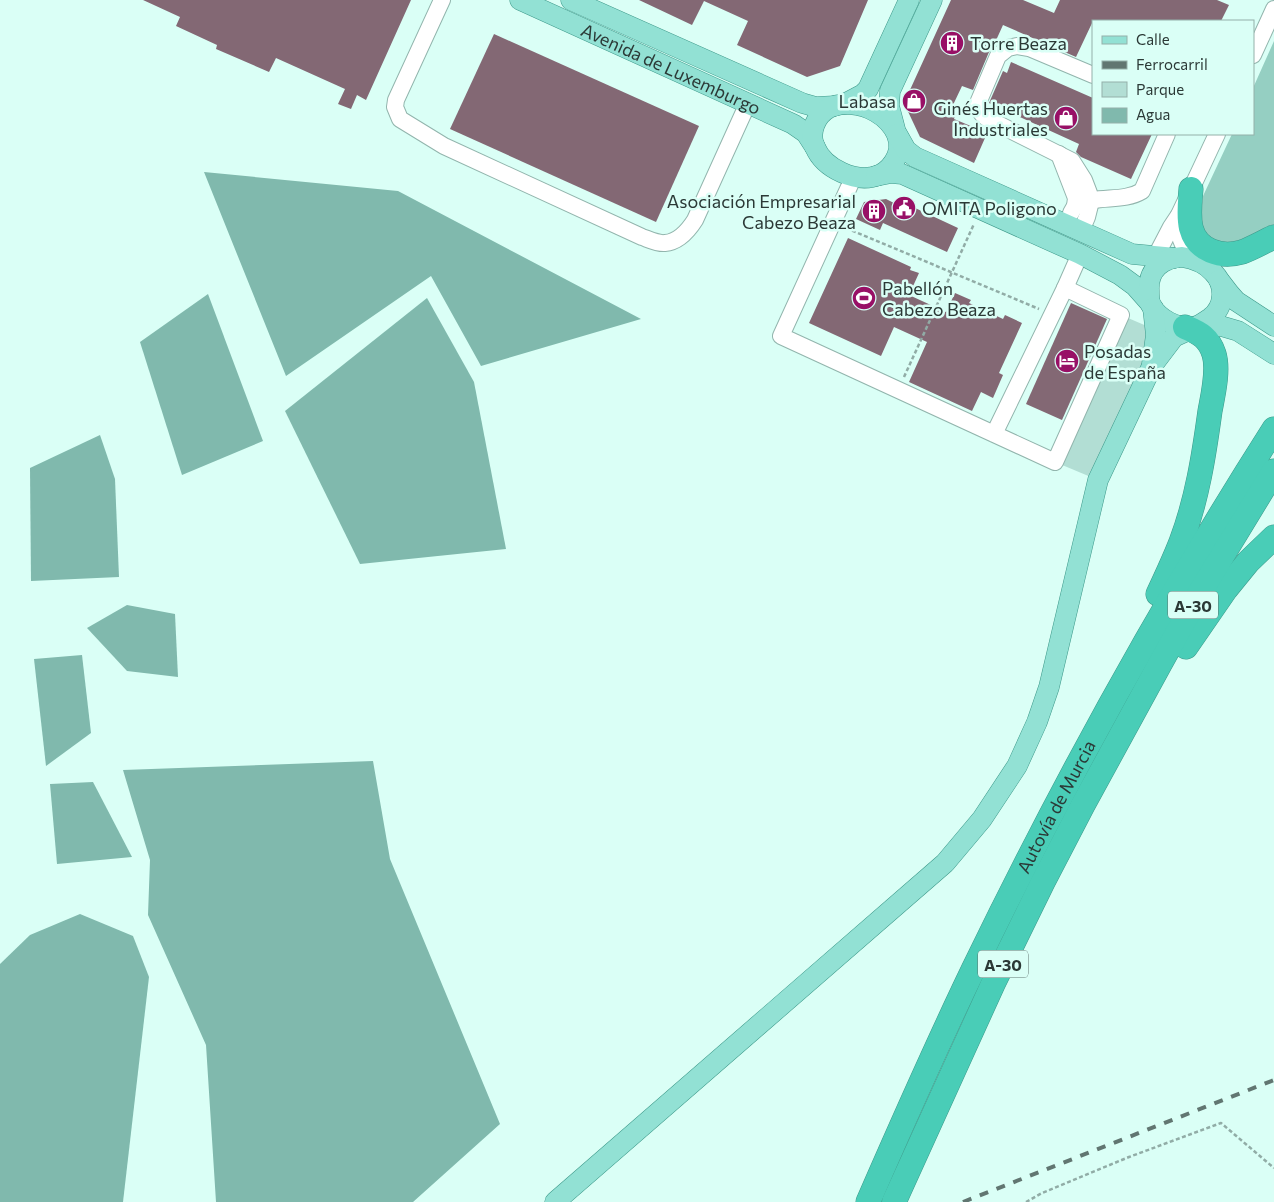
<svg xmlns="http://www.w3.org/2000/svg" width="1274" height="1202" font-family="Commissioner,sans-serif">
<rect width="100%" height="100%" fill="#dafff6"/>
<!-- green -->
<polygon fill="#b2ded4" points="1121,315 1156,330 1098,480 1055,462"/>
<!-- forest -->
<polygon fill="#95cfc2" points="1274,41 1274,226 1221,248 1201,230 1200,216 1203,196 1232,134 1253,134 1253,88"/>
<!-- water -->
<g fill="#80b9ad">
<polygon points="204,172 398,191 641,319 481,366 431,276 286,376"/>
<polygon points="208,294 263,441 182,475 140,342"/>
<polygon points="427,298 474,382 506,549 360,564 285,411"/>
<polygon points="100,435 115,479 119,577 31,581 30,468"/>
<polygon points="127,605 175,614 178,677 127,671 87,628"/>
<polygon points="82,655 91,733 46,766 34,659"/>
<polygon points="373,761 390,859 500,1124 413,1202 216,1202 206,1045 148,915 150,860 123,770"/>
<polygon points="93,782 132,857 57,864 50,784"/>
<polygon points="80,914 133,936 149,977 123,1202 0,1202 0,964 30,935"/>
</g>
<!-- building -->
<g fill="#836874">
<polygon points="143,0 411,0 366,100 357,95 351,109 338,104 345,89 276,58 269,72 216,49 217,45 176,26 180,17"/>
<polygon points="639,0 868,0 840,66 807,77 737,45 748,21 704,1 692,25"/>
<polygon points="951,0 1023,0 1054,13 1060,0 1217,0 1229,5 1221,21 1093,21 1076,57 1003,25 993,47 989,52 973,90 962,86 953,105 958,107 954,119 978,129 976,134 985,138 974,163 920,137 904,103"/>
<polygon points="494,34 699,126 656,222 450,129"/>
<polygon points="1011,62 1093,98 1093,134 1152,134 1131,179 1081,157 1076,152 1079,144 989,103 1003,71 1007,73"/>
<polygon points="886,199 896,204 898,200 958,228 947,252 883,223 880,230 856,219 864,202"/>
<polygon points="848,238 911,267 910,270 919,273 909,295 946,312 955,293 971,300 969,303 1003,319 1005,315 1022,323 999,373 1003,375 993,398 981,392 972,411 909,382 927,342 894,327 881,356 809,323"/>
<polygon points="1071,303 1107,319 1062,420 1026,404"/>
</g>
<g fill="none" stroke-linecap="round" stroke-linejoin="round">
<!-- minor casing -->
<g stroke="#92b5ad" stroke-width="18">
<g id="minor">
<path d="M442,0L396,100L395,107L400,119L444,146L642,237C648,239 658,244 665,243C679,242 688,231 695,220L748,103"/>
<polyline points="1253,55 1274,9"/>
<polyline points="1059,154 1076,198 1075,206 1071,213"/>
<path d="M854,176L781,336C872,378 963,420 1055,462L1121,315L1065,288L994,434"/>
<path d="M1075,206C1098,194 1122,203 1142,191L1167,134"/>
<path d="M1179,215C1178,235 1180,246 1195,260"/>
<path d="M1081,231L1087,217L1090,205L1089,193L1084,180L1072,161L988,119C981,114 979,111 978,103L998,56L1008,48L1017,46L1029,48L1093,75"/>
<polyline points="1154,266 1159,250 1171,227 1179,215 1217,134"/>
<polyline points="1065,288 1080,254"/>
</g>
</g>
<!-- major casing -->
<g stroke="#3e998a" stroke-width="21">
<g id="major">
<path id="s1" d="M520,0L793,124L806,133L815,147"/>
<polyline points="571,0 802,103 816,107 835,106"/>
<path d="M844,104C853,104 861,105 870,109C888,117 905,136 897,156C893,165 888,171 879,175C857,184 824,169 815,147C808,133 816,115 829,108C834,105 839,105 844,104Z"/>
<polyline points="844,104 863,94 868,89 909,0"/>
<polyline points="895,129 889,106 890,91 932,0"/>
<polyline points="897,134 906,150 915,157 1132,254 1175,258"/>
<polyline points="876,176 891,173 902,174 1080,254 1120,275 1135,286 1150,303"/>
<path d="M1182,257C1194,259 1205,263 1213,272C1226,285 1225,307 1210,318C1204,322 1200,326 1193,327C1178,329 1158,319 1151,305C1149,301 1149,295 1149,290C1148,269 1163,258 1182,257Z"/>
<polyline points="1219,280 1229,293 1236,301 1274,326"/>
<polyline points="1200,326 1221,326 1238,331 1274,354"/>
<polyline points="1152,364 1156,335 1153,308"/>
<polyline points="555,1202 945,863 982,819 1017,766 1037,722 1049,687 1098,480 1152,366 1174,337 1198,326"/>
</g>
</g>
<!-- highway casing -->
<g stroke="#3e998a" stroke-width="25">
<g id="highway">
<path d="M1191,189C1190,202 1188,215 1191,228C1197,251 1221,258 1242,252C1253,248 1263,242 1274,237"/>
<path d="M1158,594C1166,577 1174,560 1181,542C1197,500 1204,455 1210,411C1213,395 1219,370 1214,354C1209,338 1200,333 1185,327"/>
<polyline points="1186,647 1226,589 1248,562 1274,537"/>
<path id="s2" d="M868,1202C902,1124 936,1047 973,970C1063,784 1163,603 1274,429"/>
<polyline points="894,1202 993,984 1043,882 1083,805 1160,664 1199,594 1274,471"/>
</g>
</g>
<!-- path -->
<g stroke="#91aca6" stroke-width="2.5" stroke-dasharray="4 2.5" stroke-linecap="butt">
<polyline points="846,228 1039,309"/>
<polyline points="904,377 974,224"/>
<polyline points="1026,1202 1042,1193 1129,1157 1221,1123 1274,1168"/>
</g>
<!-- minor -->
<use href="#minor" stroke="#fff" stroke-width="16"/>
<!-- major -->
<use href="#major" stroke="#92e1d4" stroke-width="20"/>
<!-- highway -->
<use href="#highway" stroke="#49cdb7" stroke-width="24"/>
<!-- rail -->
<polyline stroke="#617671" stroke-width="4" stroke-dasharray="9 9" stroke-linecap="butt" points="963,1202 1274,1080"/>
</g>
<!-- icons -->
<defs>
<g id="building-disc" transform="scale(1.25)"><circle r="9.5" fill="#981066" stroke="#dafff6"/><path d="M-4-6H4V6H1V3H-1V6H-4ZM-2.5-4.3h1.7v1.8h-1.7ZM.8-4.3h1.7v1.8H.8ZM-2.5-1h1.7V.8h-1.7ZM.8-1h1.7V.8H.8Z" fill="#fff"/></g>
<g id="shop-disc" transform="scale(1.25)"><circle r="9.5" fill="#981066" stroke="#dafff6"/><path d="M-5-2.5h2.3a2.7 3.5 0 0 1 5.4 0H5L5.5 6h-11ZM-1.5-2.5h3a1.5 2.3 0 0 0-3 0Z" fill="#fff"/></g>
<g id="civic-disc" transform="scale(1.25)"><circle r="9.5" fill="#981066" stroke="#dafff6"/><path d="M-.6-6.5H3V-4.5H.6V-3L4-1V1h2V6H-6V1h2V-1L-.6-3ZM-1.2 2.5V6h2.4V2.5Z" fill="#fff"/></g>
<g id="stadium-disc" transform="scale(1.25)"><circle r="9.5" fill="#981066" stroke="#dafff6"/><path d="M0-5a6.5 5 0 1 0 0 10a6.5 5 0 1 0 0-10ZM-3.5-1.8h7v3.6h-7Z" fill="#fff"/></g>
<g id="hotel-disc" transform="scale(1.25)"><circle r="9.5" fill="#981066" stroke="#dafff6"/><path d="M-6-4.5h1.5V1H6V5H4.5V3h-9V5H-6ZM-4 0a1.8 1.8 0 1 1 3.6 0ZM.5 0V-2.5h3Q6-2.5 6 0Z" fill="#fff"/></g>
</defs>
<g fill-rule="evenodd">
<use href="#building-disc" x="952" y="43"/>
<use href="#shop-disc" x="914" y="101"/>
<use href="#shop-disc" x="1066" y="118"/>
<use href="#civic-disc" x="904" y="208"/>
<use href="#building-disc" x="874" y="211"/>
<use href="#stadium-disc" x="864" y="298"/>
<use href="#hotel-disc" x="1067" y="361"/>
</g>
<g text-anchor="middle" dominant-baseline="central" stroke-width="5" stroke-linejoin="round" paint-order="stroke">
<!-- shield labels -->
<g fill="#dafff6" stroke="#607470" stroke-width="1">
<rect x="1168" y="591.5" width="50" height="27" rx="4"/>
<rect x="978" y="950.5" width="50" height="27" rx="4"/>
</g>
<g font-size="16" font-weight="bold" fill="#2b3936">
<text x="1193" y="605">A-30</text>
<text x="1003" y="964">A-30</text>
</g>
<!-- poi labels -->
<g font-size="18" fill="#2b3936" stroke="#dafff6" text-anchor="start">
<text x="970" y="43">Torre Beaza</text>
<text x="896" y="101" text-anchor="end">Labasa</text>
<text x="1048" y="108" text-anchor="end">Ginés Huertas<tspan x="1048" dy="21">Industriales</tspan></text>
<text x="856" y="201" text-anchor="end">Asociación Empresarial<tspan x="856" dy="21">Cabezo Beaza</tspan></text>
<text x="922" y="208">OMITA Poligono</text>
<text x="882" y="288">Pabellón<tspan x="882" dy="21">Cabezo Beaza</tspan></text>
<text x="1084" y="351">Posadas<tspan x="1084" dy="21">de España</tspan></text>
</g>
<!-- street labels -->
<g font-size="18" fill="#2b3936" stroke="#dafff6">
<text stroke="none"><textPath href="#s1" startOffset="166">Avenida de Luxemburgo</textPath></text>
<text stroke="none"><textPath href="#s2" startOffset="438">Autovía de Murcia</textPath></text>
</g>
</g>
<!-- legend -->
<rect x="1092" y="20" width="162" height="115" fill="#dafff6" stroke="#94b0a9"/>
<rect x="1102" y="36" width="25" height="8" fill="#92e1d4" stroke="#94b0a9"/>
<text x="1136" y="45" font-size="15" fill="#2b3936">Calle</text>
<rect x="1102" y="61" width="25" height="8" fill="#617671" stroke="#94b0a9"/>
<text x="1136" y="70" font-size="15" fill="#2b3936">Ferrocarril</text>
<rect x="1102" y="82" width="25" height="15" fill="#b2ded4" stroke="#94b0a9"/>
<text x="1136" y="95" font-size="15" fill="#2b3936">Parque</text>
<rect x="1102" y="108" width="25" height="15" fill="#80b9ad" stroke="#94b0a9"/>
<text x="1136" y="120" font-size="15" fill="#2b3936">Agua</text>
</svg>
